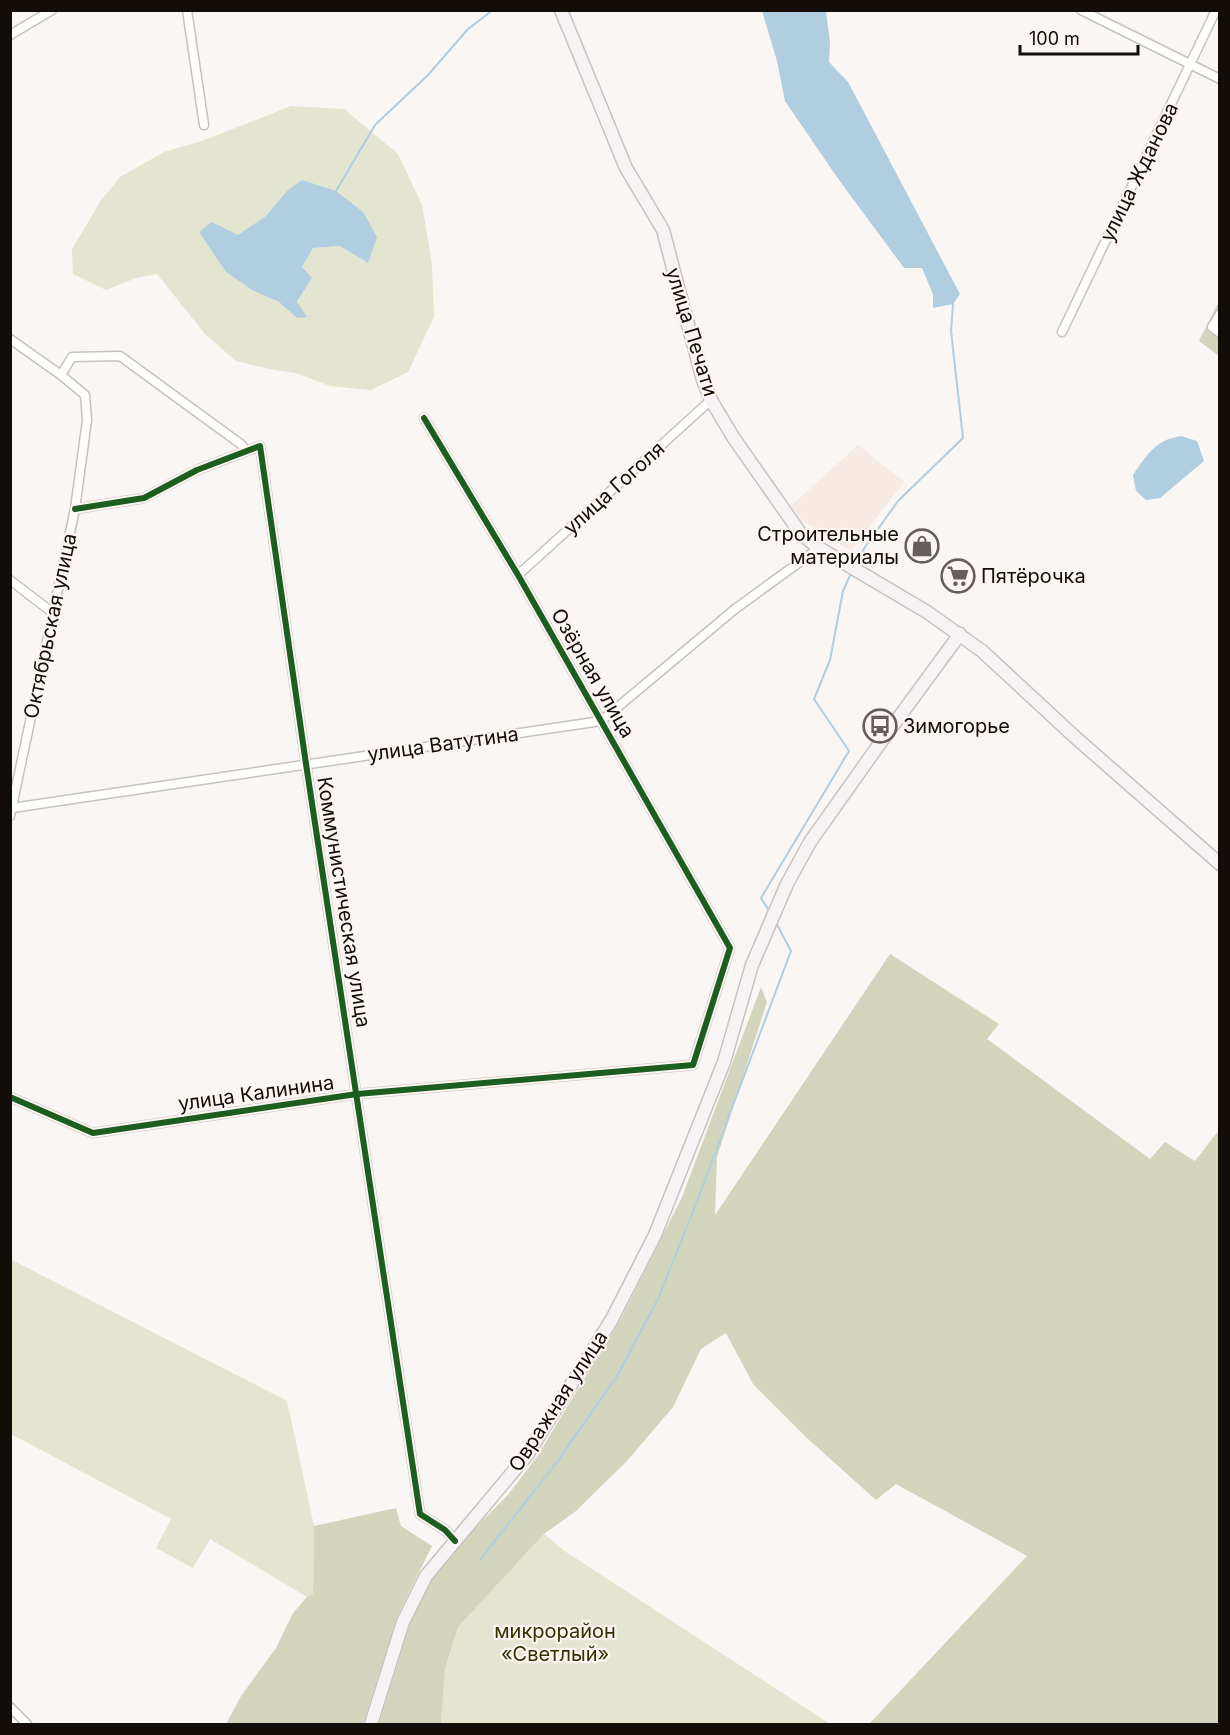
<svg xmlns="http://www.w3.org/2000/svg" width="1230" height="1735" font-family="Inter,sans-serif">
<rect width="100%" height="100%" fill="#f9f6f4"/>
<!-- built -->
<polygon fill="#f7eae4" points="858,445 904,482 851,551 803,521 791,506"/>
<!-- green -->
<g fill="#e3e5d0" fill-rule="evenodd">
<path d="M291,106L344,109L398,154L422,205L432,264L434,317L408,372L371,390L330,386L296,373L274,370L236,361L205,334L157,274L136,278L106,290L73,274L72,249L100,202L120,177L164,152L205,140ZM287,191L367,263L340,246L313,248L302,267L312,278L297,303V318L279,302L252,290L226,272L215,254L212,222L238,236L266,216Z"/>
<polygon points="10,1259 287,1401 314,1526 313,1594 307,1597 210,1539 193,1568 156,1548 171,1519 11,1434"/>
<polygon points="544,1534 566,1552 830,1724 441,1724 445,1669 458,1627"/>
</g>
<!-- forest -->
<g fill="#d2d5bc">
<polygon points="1219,301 1219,356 1199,341"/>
<polygon points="890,954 999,1024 987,1039 1150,1159 1165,1142 1195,1161 1219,1130 1219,1724 869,1724 1027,1556 896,1484 876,1500 807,1438 753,1384 726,1333 701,1349 673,1407 626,1462 576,1511 544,1534 458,1627 445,1669 441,1724 379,1724 424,1579 507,1496 536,1458 622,1317 682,1197 761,987 767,1002 717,1157 715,1215"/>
<polygon points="396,1508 401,1526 432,1546 397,1617 363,1724 226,1724 241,1696 276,1648 293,1613 307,1597 313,1594 314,1526"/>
</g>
<!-- water -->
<g fill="#b1cde0">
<polygon points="762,11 826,11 830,42 829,62 848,82 960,294 953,304 933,308 933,294 922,268 904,268 839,180 785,101 777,61"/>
<polygon points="302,180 336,191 363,212 377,237 368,263 340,246 313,248 302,267 312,278 297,302 307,317 297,318 279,302 252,290 226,272 199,232 212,222 238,235 266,216 287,191"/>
<path d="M1181,436L1197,441L1204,461L1160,498L1146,500L1136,491L1133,475C1147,455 1155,440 1181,436Z"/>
</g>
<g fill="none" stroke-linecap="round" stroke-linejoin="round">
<!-- stream -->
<g stroke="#b1cde0" stroke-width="2">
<polyline points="336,191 375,125 428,75 468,29 493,10"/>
<polyline points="855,566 865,547 898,501 963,438 951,331 953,304 952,301"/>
<polyline points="769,911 761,898 849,751 814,699 830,660 843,591 851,573"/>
<polyline points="480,1560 557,1462 617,1376 658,1299 696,1204 791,951 775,921"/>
</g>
<!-- street casing -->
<g stroke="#c6c2bf" stroke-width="11">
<g id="street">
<polyline points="187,10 204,125"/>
<polyline points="1081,10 1220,79"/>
<polyline points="10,35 52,10"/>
<polyline points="1220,314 1212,327 1220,333"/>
<polyline points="1062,332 1216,10"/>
<polyline points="10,339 61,375 85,395 87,420 75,509 10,816"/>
<polyline points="61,375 72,357 120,356 242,445 245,450"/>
<polyline points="75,509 144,498 197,470 260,446 306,764 420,1514 445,1530 455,1541"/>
<polyline points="518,575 711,400"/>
<polyline points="10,580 53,613"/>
<polyline points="10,806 12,808 601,721 735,609 819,548"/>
<polyline points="10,1097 93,1133 357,1094 693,1065 730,948 518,575 424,418"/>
<polyline points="10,1707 27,1724"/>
</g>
</g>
<!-- secondary casing -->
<g stroke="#c6c2bf" stroke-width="15">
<g id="secondary">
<polyline points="561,10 626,168 663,230 683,306 703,380 711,400 733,437 801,534 819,548 927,612 982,651 1076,738 1220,864"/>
<polyline points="371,1724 403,1622 426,1576 527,1455 612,1319 655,1235 724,1062 752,965 787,884 810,842 883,739 960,634"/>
</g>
</g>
<!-- street -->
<use href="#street" stroke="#fefefd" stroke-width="8"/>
<!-- secondary -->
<use href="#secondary" stroke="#f7f3f4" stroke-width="12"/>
<!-- cycleway casing -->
<g stroke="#fcf5f1" stroke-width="10">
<g id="cycleway">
<polyline points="75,509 144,498 197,470 260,446 306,764 420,1514 445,1530 455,1541"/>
<polyline points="10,1097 93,1133 357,1094 693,1065 730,948 518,575 424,418"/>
</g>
</g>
<!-- cycleway -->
<use href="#cycleway" stroke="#1b5e20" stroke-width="6"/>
</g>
<!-- icons -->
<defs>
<g id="shop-ring" transform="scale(1.725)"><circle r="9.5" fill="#fcf5f1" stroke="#645f5c" stroke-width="1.5"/><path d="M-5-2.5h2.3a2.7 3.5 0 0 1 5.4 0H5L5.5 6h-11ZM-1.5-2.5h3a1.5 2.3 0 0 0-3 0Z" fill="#645f5c"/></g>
<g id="supermarket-ring" transform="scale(1.725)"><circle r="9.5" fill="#fcf5f1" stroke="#645f5c" stroke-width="1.5"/><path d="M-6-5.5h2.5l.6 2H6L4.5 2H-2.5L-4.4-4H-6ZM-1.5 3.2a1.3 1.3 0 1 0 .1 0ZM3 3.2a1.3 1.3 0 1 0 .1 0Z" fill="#645f5c"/></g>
<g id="bus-ring" transform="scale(1.725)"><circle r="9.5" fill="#fcf5f1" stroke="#645f5c" stroke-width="1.5"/><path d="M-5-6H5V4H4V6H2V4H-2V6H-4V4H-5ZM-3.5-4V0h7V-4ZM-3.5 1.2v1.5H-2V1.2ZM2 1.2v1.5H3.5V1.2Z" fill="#645f5c"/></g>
</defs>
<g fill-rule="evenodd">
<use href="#shop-ring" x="922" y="546"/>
<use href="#supermarket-ring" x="958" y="576"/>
<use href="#bus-ring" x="880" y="726"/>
</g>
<g text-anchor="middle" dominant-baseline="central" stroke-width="4.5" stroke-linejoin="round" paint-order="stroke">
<!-- street labels -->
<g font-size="20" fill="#130d0a" stroke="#fcf5f1">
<text transform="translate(1139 172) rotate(-64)">улица Жданова</text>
<text transform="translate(692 332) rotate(73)">улица Печати</text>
<text transform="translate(614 488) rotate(-42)">улица Гоголя</text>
<text transform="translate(50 626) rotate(-78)">Октябрьская улица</text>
<text transform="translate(593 673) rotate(60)">Озёрная улица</text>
<text transform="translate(443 744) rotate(-8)">улица Ватутина</text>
<text transform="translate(344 902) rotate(81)">Коммунистическая улица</text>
<text transform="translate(256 1093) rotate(-8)">улица Калинина</text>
<text transform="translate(558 1401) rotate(-57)">Овражная улица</text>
</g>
<!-- poi labels -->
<g font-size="20" fill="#130d0a" stroke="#fcf5f1" text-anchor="start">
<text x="899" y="534" text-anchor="end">Строительные<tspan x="899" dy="23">материалы</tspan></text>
<text x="981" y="576">Пятёрочка</text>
<text x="903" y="726">Зимогорье</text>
</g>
<!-- park labels -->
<g font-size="20" fill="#2f3300" stroke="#fcf5f1">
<text x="555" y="1631">микрорайон<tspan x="555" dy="23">«Светлый»</tspan></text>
</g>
</g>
<!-- border -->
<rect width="1230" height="1735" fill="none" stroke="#130d0a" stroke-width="24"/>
<!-- scale -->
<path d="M1020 45v9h118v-9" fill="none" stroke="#130d0a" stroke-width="3"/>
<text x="1029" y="45" font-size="18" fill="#130d0a" stroke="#fcf5f1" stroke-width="4.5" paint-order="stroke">100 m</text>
</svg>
